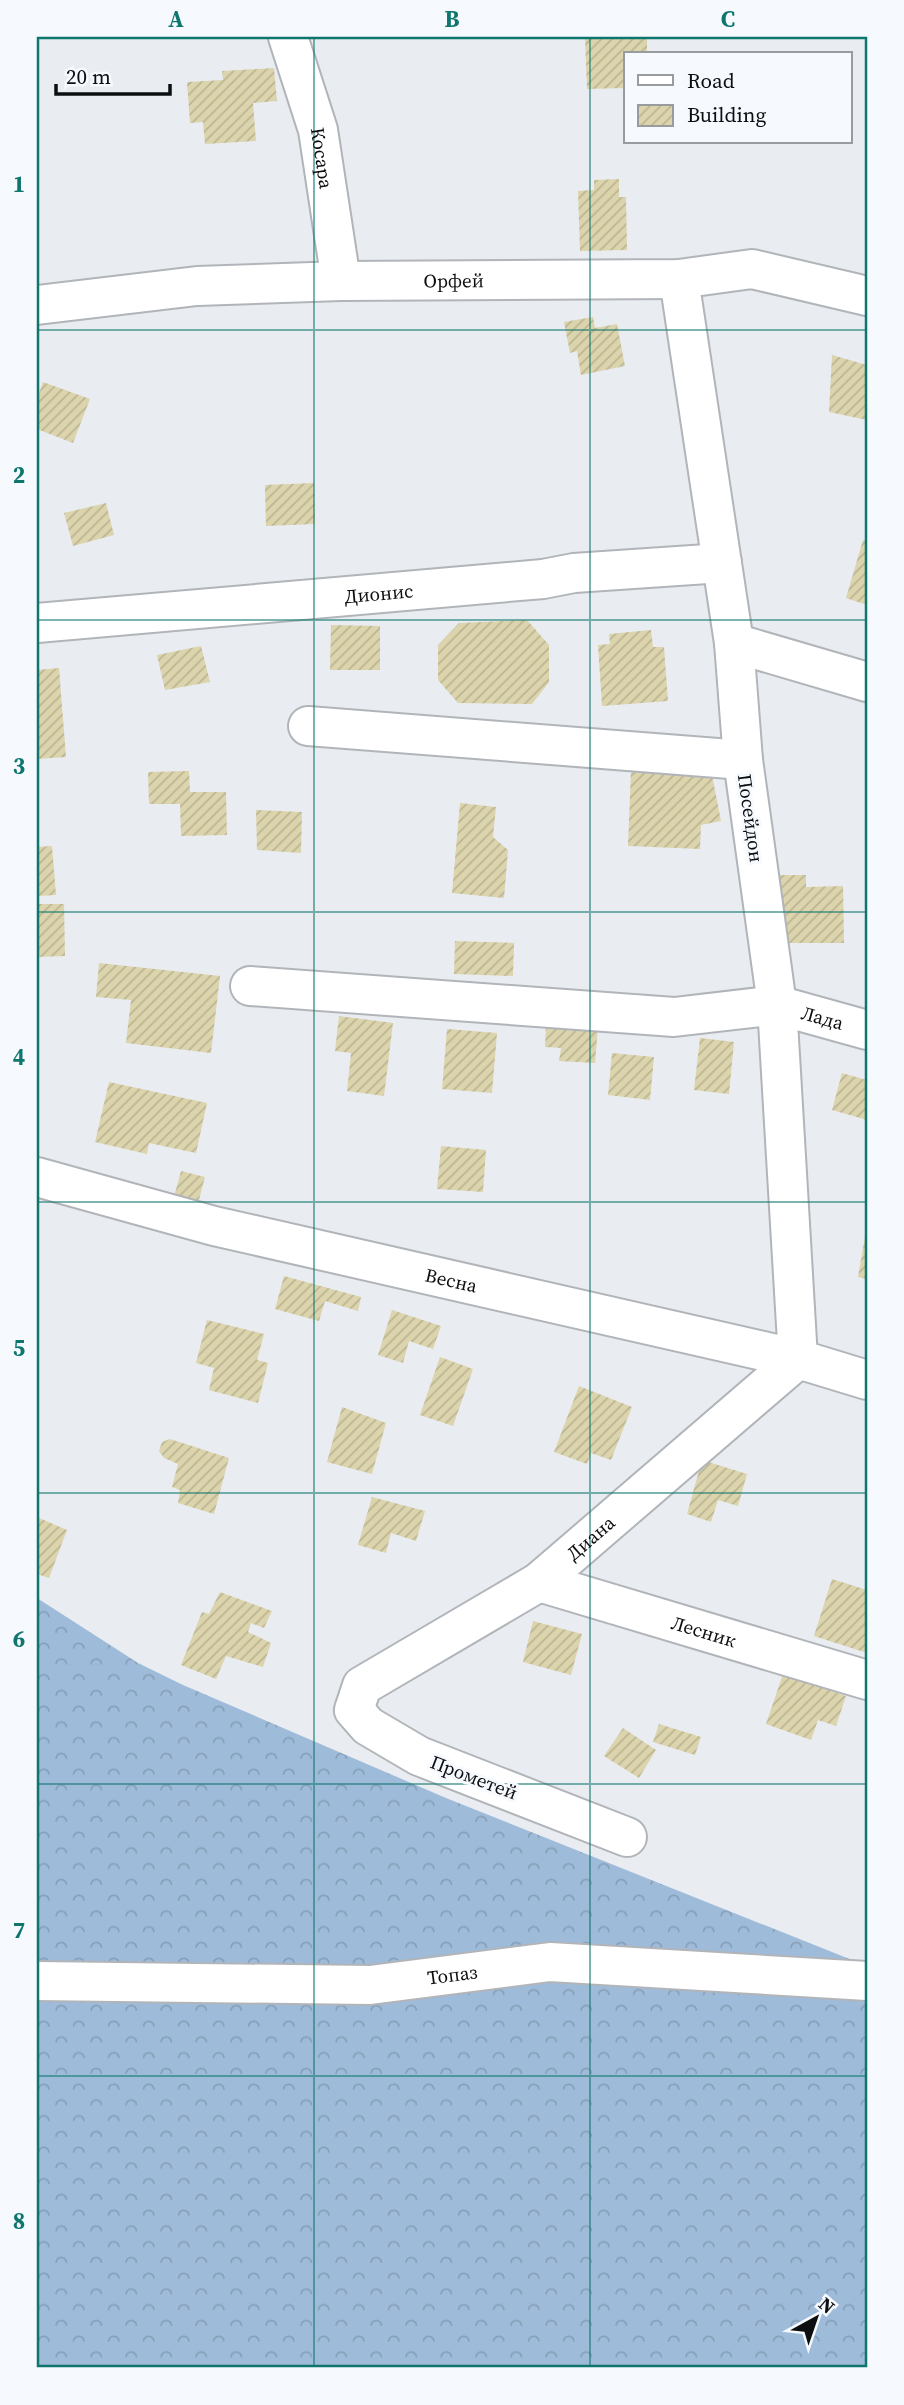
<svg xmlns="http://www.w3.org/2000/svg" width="904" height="2405" font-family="'Source Serif 4',serif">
<defs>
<pattern id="forest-crowns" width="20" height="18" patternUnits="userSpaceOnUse" patternTransform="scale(1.75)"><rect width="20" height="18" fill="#9ebbd9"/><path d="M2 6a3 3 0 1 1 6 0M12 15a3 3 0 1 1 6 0" fill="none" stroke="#87a0b9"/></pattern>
<pattern id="building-hatch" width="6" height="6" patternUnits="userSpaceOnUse" patternTransform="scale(1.75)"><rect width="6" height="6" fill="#dcd4ac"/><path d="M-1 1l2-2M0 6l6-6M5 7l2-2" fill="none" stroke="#bcb593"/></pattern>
</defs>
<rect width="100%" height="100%" fill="#e9edf2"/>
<!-- forest -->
<polygon fill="url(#forest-crowns)" points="37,1598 138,1663 183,1685 446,1798 867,1966 867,2368 37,2368"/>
<!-- building -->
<g fill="url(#building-hatch)">
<polygon points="585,37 647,37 647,54 626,54 626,88 587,89"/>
<polygon points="274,68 277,101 253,103 256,141 205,144 203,122 190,123 187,82 223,80 222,71"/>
<polygon points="619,179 619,197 626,197 627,250 580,251 578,191 594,190 594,180"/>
<polygon points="593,317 595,328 617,324 625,366 581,375 577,351 570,353 564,322"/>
<polygon points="832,355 867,365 867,420 829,412"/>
<polygon points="43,382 90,399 73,443 37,429 37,399"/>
<polygon points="314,483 315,524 266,526 265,485"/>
<polygon points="106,503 114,535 73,546 64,513"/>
<polygon points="863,540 867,541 867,605 846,598"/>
<polygon points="527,620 549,645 549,682 532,704 458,703 438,680 438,645 459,623"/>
<polygon points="331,625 380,626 380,670 330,670"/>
<polygon points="651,630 653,647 664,647 668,701 602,706 598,645 610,644 609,634"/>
<polygon points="201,646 210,682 165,690 157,655"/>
<polygon points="59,668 66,757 37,759 37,670"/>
<polygon points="631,770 712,775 721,821 701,825 700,849 628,846"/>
<polygon points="189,771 190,792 226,792 227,835 181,836 180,804 149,804 148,772"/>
<polygon points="460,803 496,807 493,837 508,850 504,898 452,893"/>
<polygon points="256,810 302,812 301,853 257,850"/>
<polygon points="52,846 56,895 37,896 37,847"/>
<polygon points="778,875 806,875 806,887 843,886 844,943 779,943"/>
<polygon points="37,904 64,904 65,956 37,957"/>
<polygon points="455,941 514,943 513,976 454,974"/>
<polygon points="99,963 220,976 211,1053 126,1043 131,1000 96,997"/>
<polygon points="339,1016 393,1023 384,1096 347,1091 351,1053 335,1051"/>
<polygon points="546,1024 598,1027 595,1063 559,1061 561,1048 545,1047"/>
<polygon points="447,1029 497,1033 492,1093 442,1089"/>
<polygon points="700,1038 734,1042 729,1094 694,1090"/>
<polygon points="612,1053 654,1057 650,1100 608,1095"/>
<polygon points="842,1073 867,1080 867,1120 832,1110"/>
<polygon points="109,1082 207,1103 196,1153 149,1143 147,1154 95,1142"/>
<polygon points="441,1146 486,1150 483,1192 437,1189"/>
<polygon points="181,1171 205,1177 196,1211 172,1204"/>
<polygon points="866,1231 867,1231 867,1279 858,1277"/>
<polygon points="284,1276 361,1297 358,1311 325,1301 319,1321 275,1309"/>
<polygon points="392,1310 441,1326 433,1349 409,1341 403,1363 378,1355"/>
<polygon points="207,1320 264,1334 257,1360 268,1363 258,1403 209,1390 214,1368 196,1363"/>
<polygon points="440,1357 473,1369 453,1426 420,1415"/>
<polygon points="579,1386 632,1407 611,1460 591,1453 587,1464 554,1452"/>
<polygon points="342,1407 386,1423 372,1474 327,1462"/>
<polygon points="170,1439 229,1458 214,1514 178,1503 180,1490 172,1487 178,1464 164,1458 159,1451 162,1442"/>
<polygon points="702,1460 747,1474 738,1506 718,1500 711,1522 687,1514"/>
<polygon points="372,1497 425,1511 416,1541 391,1533 386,1553 358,1545"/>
<polygon points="37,1517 67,1530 49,1578 37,1574"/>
<polygon points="832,1579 867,1590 867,1653 814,1636"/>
<polygon points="220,1592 272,1611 264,1628 251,1623 248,1632 271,1643 263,1667 226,1656 216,1679 181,1665 202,1612 209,1614"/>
<polygon points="533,1621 582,1634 571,1675 523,1662"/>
<polygon points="783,1674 846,1696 836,1726 818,1720 811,1740 766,1724"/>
<polygon points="659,1724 701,1737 695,1755 653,1742"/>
<polygon points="623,1728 656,1750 639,1778 604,1756"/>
</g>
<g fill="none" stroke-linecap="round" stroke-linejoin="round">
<!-- minor casing -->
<g stroke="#b1b5ba" stroke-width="42">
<g id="minor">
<path id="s1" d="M288,37L318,130L341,281"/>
<path id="s2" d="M37,305L197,286L341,281L679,279L752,269L867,296"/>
<path id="s3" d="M37,623L543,579L574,573L722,563"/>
<polyline points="734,643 867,682"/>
<polyline points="308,726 743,760"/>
<path id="s4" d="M250,986L674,1017L777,1005L867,1030"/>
<path id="s5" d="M37,1177L214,1226L798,1359L867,1380"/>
<path id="s6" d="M539,1582L867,1680"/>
<path id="s7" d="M627,1837L419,1756L368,1726L354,1710L362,1686L539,1582L798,1359L777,1005L743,760L734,643L679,279"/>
<path id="s8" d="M37,1981L370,1985L550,1962L867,1981"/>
</g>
</g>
<!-- minor -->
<use href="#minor" stroke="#fff" stroke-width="38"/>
</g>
<!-- grid -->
<path fill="none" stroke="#0f766e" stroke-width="2" stroke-opacity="0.55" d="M314,37V2368M590,37V2368M37,330H867M37,620H867M37,912H867M37,1202H867M37,1493H867M37,1784H867M37,2076H867"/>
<g text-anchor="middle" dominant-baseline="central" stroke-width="6" stroke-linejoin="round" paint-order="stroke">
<!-- street labels -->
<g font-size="19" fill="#0d0e10" stroke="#f6faff">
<text stroke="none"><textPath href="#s1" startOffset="126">Косара</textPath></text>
<text stroke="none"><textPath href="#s2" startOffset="418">Орфей</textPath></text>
<text stroke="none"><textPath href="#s3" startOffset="343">Дионис</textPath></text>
<text transform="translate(751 818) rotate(82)">Посейдон</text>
<text stroke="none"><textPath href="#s4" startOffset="576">Лада</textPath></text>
<text stroke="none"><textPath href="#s5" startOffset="427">Весна</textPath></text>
<text stroke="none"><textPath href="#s7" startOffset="602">Диана</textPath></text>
<text stroke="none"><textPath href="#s6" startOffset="172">Лесник</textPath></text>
<text transform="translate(474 1777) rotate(21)">Прометей</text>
<text stroke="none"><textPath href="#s8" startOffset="416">Топаз</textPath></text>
</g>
</g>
<!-- border -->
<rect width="904" height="2405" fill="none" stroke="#f6faff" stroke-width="77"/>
<!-- legend -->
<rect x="624" y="52" width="228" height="91" fill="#f6faff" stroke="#999c9f" stroke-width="2"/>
<rect x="638" y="75" width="35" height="10" fill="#ffffff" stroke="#999c9f" stroke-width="2"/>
<text x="687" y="88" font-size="21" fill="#0d0e10">Road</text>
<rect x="638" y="105" width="35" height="21" fill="url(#building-hatch)" stroke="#999c9f" stroke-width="2"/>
<text x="687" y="122" font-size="21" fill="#0d0e10">Building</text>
<!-- north arrow -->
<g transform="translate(816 2318) rotate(40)" stroke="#f6faff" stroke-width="5" paint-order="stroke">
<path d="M0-5L12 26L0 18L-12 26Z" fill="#0d0e10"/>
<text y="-10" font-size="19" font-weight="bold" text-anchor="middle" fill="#0d0e10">N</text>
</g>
<!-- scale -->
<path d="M56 84v10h114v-10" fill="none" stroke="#0d0e10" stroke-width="3.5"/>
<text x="66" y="84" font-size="21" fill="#0d0e10" stroke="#f6faff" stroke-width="5" paint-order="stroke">20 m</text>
<rect x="38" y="38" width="828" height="2328" fill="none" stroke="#0f766e" stroke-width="2.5"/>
<g font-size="23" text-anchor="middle" font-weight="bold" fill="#0f766e">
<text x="176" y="27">A</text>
<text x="452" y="27">B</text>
<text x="728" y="27">C</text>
<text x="19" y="192">1</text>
<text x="19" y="483">2</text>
<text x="19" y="774">3</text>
<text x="19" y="1065">4</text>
<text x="19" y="1356">5</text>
<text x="19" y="1647">6</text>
<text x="19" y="1938">7</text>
<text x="19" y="2229">8</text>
</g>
</svg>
